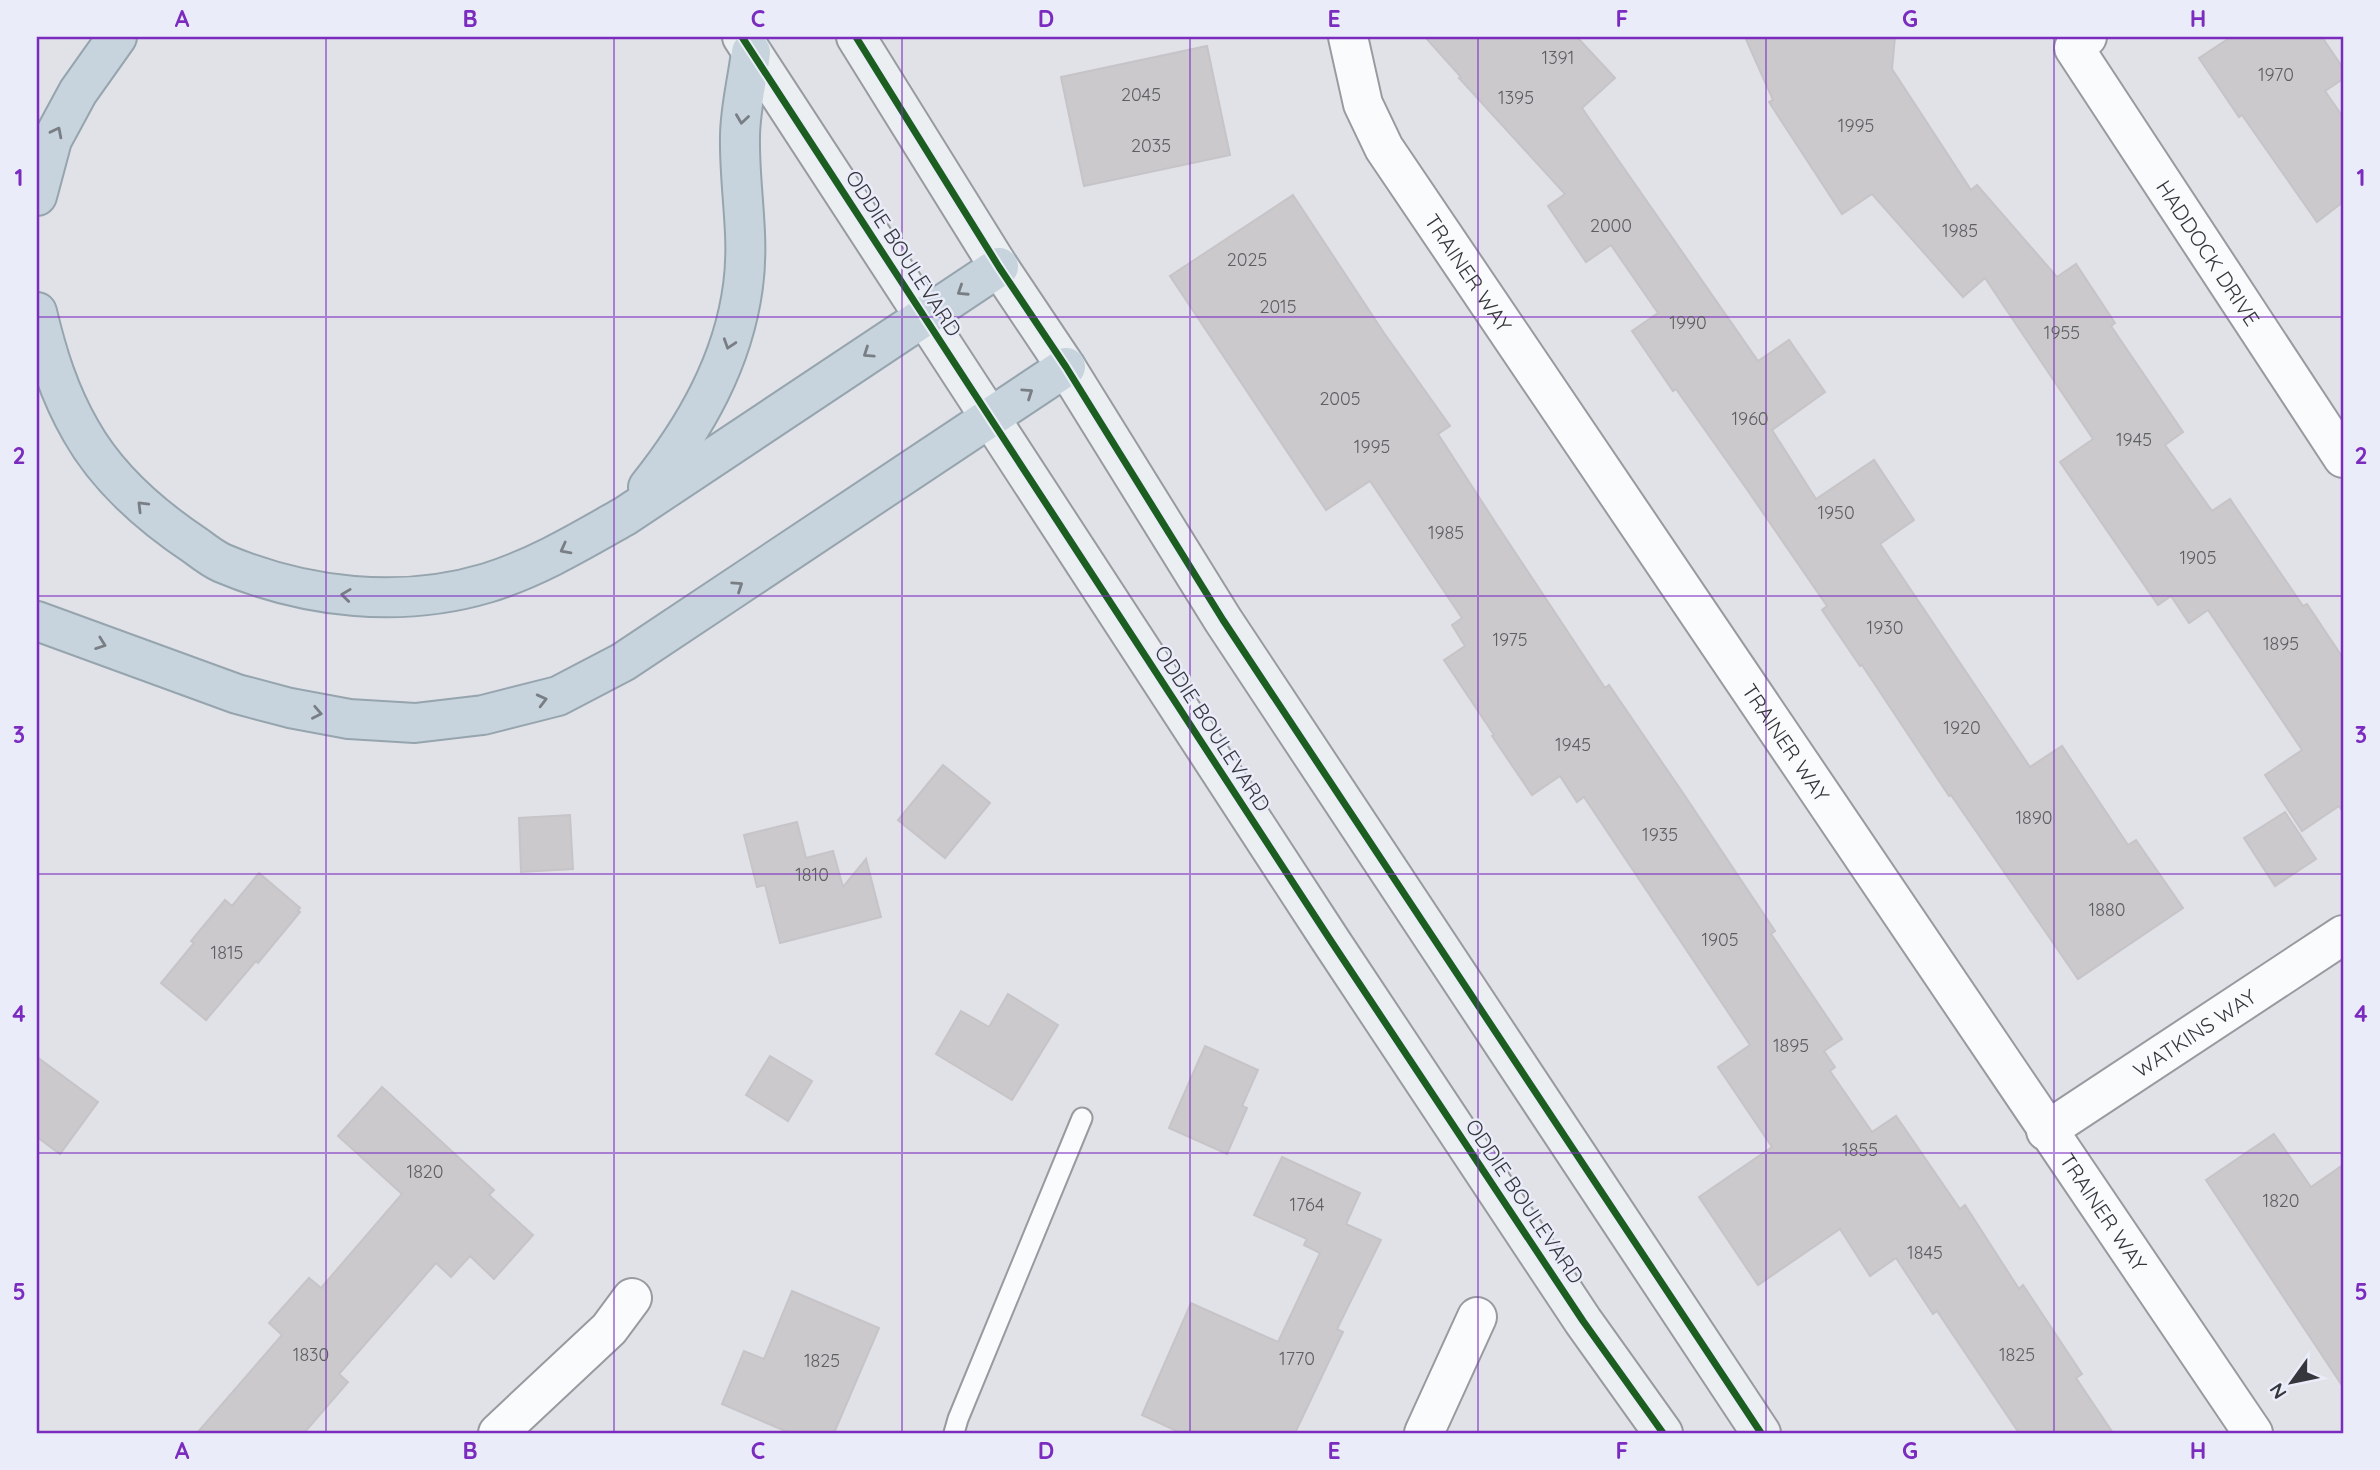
<svg xmlns="http://www.w3.org/2000/svg" width="2380" height="1470" font-family="Quicksand,sans-serif">
<rect width="100%" height="100%" fill="#e0e2e8"/>
<!-- building -->
<g fill="#cbc9cc" stroke="#c6c4c7" stroke-width="2">
<polygon points="1425,37 1577,37 1615,78 1582,108 1758,361 1789,340 1825,392 1772,430 1816,499 1874,460 1914,520 1880,544 2030,767 2062,746 2128,845 2136,840 2183,908 2078,979 1951,795 1949,796 1862,665 1860,666 1822,610 1827,606 1746,488 1676,389 1673,391 1632,331 1658,313 1611,245 1586,262 1548,206 1565,194 1459,78 1461,77"/>
<polygon points="1745,37 1895,37 1892,69 1971,190 1977,185 2057,277 2076,264 2115,323 2111,326 2183,432 2165,445 2212,511 2230,499 2303,606 2307,604 2343,658 2343,812 2339,806 2302,831 2265,775 2302,750 2208,610 2189,623 2171,596 2158,605 2060,462 2093,439 1985,278 1963,297 1872,194 1842,214 1769,102 1773,100"/>
<polygon points="2231,37 2322,37 2343,68 2343,79 2325,91 2343,117 2343,202 2317,222 2242,115 2239,117 2199,58"/>
<polygon points="1207,46 1230,155 1084,186 1061,77"/>
<polygon points="1293,195 1384,333 1450,426 1438,434 1497,525 1605,688 1609,685 1683,793 1775,931 1771,934 1842,1039 1824,1051 1835,1067 1830,1071 1872,1132 1896,1116 1960,1209 1965,1205 2019,1289 2023,1285 2082,1374 2076,1378 2113,1433 2019,1433 1937,1311 1933,1314 1896,1258 1870,1276 1840,1229 1758,1285 1699,1197 1772,1147 1718,1067 1750,1045 1584,797 1577,802 1560,776 1532,795 1492,736 1494,735 1444,660 1465,646 1452,625 1462,618 1370,481 1326,510 1170,276"/>
<polygon points="943,765 990,803 945,858 898,820"/>
<polygon points="2285,812 2316,859 2275,886 2244,838"/>
<polygon points="570,815 573,869 521,872 519,818"/>
<polygon points="797,822 806,858 833,851 843,887 866,859 881,917 780,943 765,885 757,887 744,835"/>
<polygon points="259,873 300,908 298,911 300,912 258,963 256,961 206,1020 161,983 194,943 191,941 225,900 232,906"/>
<polygon points="1008,994 1058,1025 1012,1100 936,1054 961,1011 989,1027"/>
<polygon points="1205,1046 1258,1070 1242,1106 1247,1108 1227,1154 1169,1128"/>
<polygon points="770,1056 812,1081 788,1121 746,1095"/>
<polygon points="37,1057 98,1102 60,1154 37,1137"/>
<polygon points="382,1087 494,1190 489,1195 533,1235 494,1279 470,1256 451,1277 436,1263 339,1374 348,1382 304,1433 197,1433 282,1335 269,1323 309,1278 321,1288 402,1194 338,1136"/>
<polygon points="2274,1134 2311,1187 2343,1165 2343,1387 2206,1180"/>
<polygon points="1282,1157 1360,1193 1346,1224 1381,1240 1337,1329 1343,1332 1295,1433 1181,1433 1142,1415 1191,1303 1278,1342 1320,1253 1304,1245 1307,1239 1254,1215"/>
<polygon points="792,1291 879,1328 834,1433 790,1433 722,1404 744,1351 764,1359"/>
</g>
<g fill="none" stroke-linecap="round" stroke-linejoin="round">
<!-- lane casing -->
<g stroke="#999a9f" stroke-width="23">
<polyline id="lane" points="954,1433 958,1419 1082,1118"/>
</g>
<!-- street casing -->
<g stroke="#999a9f" stroke-width="42">
<g id="street">
<path id="s1" d="M1348,37L1363,104L1384,148L2253,1433"/>
<path id="s2" d="M2087,37L2074,48L2343,458"/>
<path id="s3" d="M2046,1131L2343,935"/>
<polyline points="498,1433 609,1329 632,1298"/>
<polyline points="1424,1433 1477,1317"/>
</g>
</g>
<!-- secondary casing -->
<g stroke="#999a9f" stroke-width="42">
<g id="secondary">
<polyline points="742,37 1331,941 1583,1321 1663,1433"/>
<polyline points="856,37 999,267 1066,367 1223,620 1761,1433"/>
</g>
</g>
<!-- highway casing -->
<g stroke="#96a4ae" stroke-width="42">
<g id="highway">
<polyline points="37,196 52,140 78,92 117,37"/>
<path d="M37,312C47,354 59,393 81,431C108,479 151,516 196,546C204,552 213,559 222,563C305,598 400,609 487,583C536,568 581,541 625,516L999,267"/>
<path d="M648,487C695,428 733,362 743,286C750,236 739,187 740,137C740,109 748,79 751,52"/>
<polyline points="37,621 237,694 290,708 349,719 415,723 483,715 558,696 623,662 1066,367"/>
</g>
</g>
<!-- lane -->
<use href="#lane" stroke="#fafbfc" stroke-width="19"/>
<!-- street -->
<use href="#street" stroke="#fafbfc" stroke-width="38"/>
<!-- secondary -->
<use href="#secondary" stroke="#ebeff2" stroke-width="38"/>
<!-- highway -->
<use href="#highway" stroke="#c8d4dd" stroke-width="38"/>
<!-- cycleway casing -->
<g stroke="#eaedf9" stroke-width="11">
<g id="cycleway">
<polyline points="742,37 1331,941 1583,1321 1663,1433"/>
<polyline points="856,37 999,267 1066,367 1223,620 1761,1433"/>
</g>
</g>
<!-- cycleway -->
<use href="#cycleway" stroke="#1b5e20" stroke-width="7"/>
</g>
<!-- one-way arrows -->
<defs><path id="oneway-chevron" d="M-2-3.5L2.5 0L-2 3.5" fill="none" stroke-width="1.6" stroke-linecap="round" stroke-linejoin="round" transform="scale(1.75)"/></defs>
<g stroke="#787e84">
<use href="#oneway-chevron" transform="translate(742 119) rotate(98)"/>
<use href="#oneway-chevron" transform="translate(57 132) rotate(-63)"/>
<use href="#oneway-chevron" transform="translate(962 291) rotate(147)"/>
<use href="#oneway-chevron" transform="translate(729 344) rotate(108)"/>
<use href="#oneway-chevron" transform="translate(868 353) rotate(146)"/>
<use href="#oneway-chevron" transform="translate(1028 393) rotate(-34)"/>
<use href="#oneway-chevron" transform="translate(142 506) rotate(-135)"/>
<use href="#oneway-chevron" transform="translate(565 549) rotate(152)"/>
<use href="#oneway-chevron" transform="translate(738 586) rotate(-34)"/>
<use href="#oneway-chevron" transform="translate(346 595) rotate(-173)"/>
<use href="#oneway-chevron" transform="translate(101 644) rotate(20)"/>
<use href="#oneway-chevron" transform="translate(542 700) rotate(-14)"/>
<use href="#oneway-chevron" transform="translate(317 713) rotate(11)"/>
</g>
<!-- grid -->
<path fill="none" stroke="#7b2cbf" stroke-width="2" stroke-opacity="0.55" d="M326,37V1433M614,37V1433M902,37V1433M1190,37V1433M1478,37V1433M1766,37V1433M2054,37V1433M37,317H2343M37,596H2343M37,874H2343M37,1153H2343"/>
<g text-anchor="middle" dominant-baseline="central" stroke-width="5" stroke-linejoin="round" paint-order="stroke">
<!-- number labels -->
<g font-size="18" fill="#5e5f63">
<text x="1558" y="57">1391</text>
<text x="2276" y="74">1970</text>
<text x="1141" y="94">2045</text>
<text x="1516" y="97">1395</text>
<text x="1856" y="125">1995</text>
<text x="1151" y="145">2035</text>
<text x="1611" y="225">2000</text>
<text x="1960" y="230">1985</text>
<text x="1247" y="259">2025</text>
<text x="1278" y="306">2015</text>
<text x="1688" y="322">1990</text>
<text x="2062" y="332">1955</text>
<text x="1340" y="398">2005</text>
<text x="1750" y="418">1960</text>
<text x="2134" y="439">1945</text>
<text x="1372" y="446">1995</text>
<text x="1836" y="512">1950</text>
<text x="1446" y="532">1985</text>
<text x="2198" y="557">1905</text>
<text x="1885" y="627">1930</text>
<text x="1510" y="639">1975</text>
<text x="2281" y="643">1895</text>
<text x="1962" y="727">1920</text>
<text x="1573" y="744">1945</text>
<text x="2034" y="817">1890</text>
<text x="1660" y="834">1935</text>
<text x="812" y="874">1810</text>
<text x="2107" y="909">1880</text>
<text x="1720" y="939">1905</text>
<text x="227" y="952">1815</text>
<text x="1791" y="1045">1895</text>
<text x="1860" y="1149">1855</text>
<text x="425" y="1171">1820</text>
<text x="2281" y="1200">1820</text>
<text x="1307" y="1204">1764</text>
<text x="1925" y="1252">1845</text>
<text x="311" y="1354">1830</text>
<text x="2017" y="1354">1825</text>
<text x="1297" y="1358">1770</text>
<text x="822" y="1360">1825</text>
</g>
<!-- street labels -->
<g font-size="21" fill="#36373c" stroke="#eaedf9">
<text transform="translate(904 253) rotate(57)">ODDIE BOULEVARD</text>
<text stroke="none"><textPath href="#s2" startOffset="262">HADDOCK DRIVE</textPath></text>
<text stroke="none"><textPath href="#s1" startOffset="268">TRAINER WAY</textPath></text>
<text transform="translate(1213 728) rotate(57)">ODDIE BOULEVARD</text>
<text stroke="none"><textPath href="#s1" startOffset="835">TRAINER WAY</textPath></text>
<text stroke="none"><textPath href="#s3" startOffset="178">WATKINS WAY</textPath></text>
<text transform="translate(1525 1201) rotate(56)">ODDIE BOULEVARD</text>
<text stroke="none"><textPath href="#s1" startOffset="1402">TRAINER WAY</textPath></text>
</g>
</g>
<!-- border -->
<rect width="2380" height="1470" fill="none" stroke="#eaedf9" stroke-width="77"/>
<!-- north arrow -->
<g transform="translate(2292 1382) rotate(237)" stroke="#eaedf9" stroke-width="5" paint-order="stroke">
<path d="M0-5L12 26L0 18L-12 26Z" fill="#36373c"/>
<text y="-10" font-size="19" font-weight="bold" text-anchor="middle" fill="#36373c">N</text>
</g>
<rect x="38" y="38" width="2304" height="1394" fill="none" stroke="#7b2cbf" stroke-width="2.5"/>
<g font-size="23" text-anchor="middle" font-weight="bold" fill="#7b2cbf">
<text x="182" y="27">A</text>
<text x="470" y="27">B</text>
<text x="758" y="27">C</text>
<text x="1046" y="27">D</text>
<text x="1334" y="27">E</text>
<text x="1622" y="27">F</text>
<text x="1910" y="27">G</text>
<text x="2198" y="27">H</text>
<text x="19" y="186">1</text>
<text x="2361" y="186">1</text>
<text x="19" y="464">2</text>
<text x="2361" y="464">2</text>
<text x="19" y="743">3</text>
<text x="2361" y="743">3</text>
<text x="19" y="1022">4</text>
<text x="2361" y="1022">4</text>
<text x="19" y="1300">5</text>
<text x="2361" y="1300">5</text>
<text x="182" y="1459">A</text>
<text x="470" y="1459">B</text>
<text x="758" y="1459">C</text>
<text x="1046" y="1459">D</text>
<text x="1334" y="1459">E</text>
<text x="1622" y="1459">F</text>
<text x="1910" y="1459">G</text>
<text x="2198" y="1459">H</text>
</g>
</svg>
